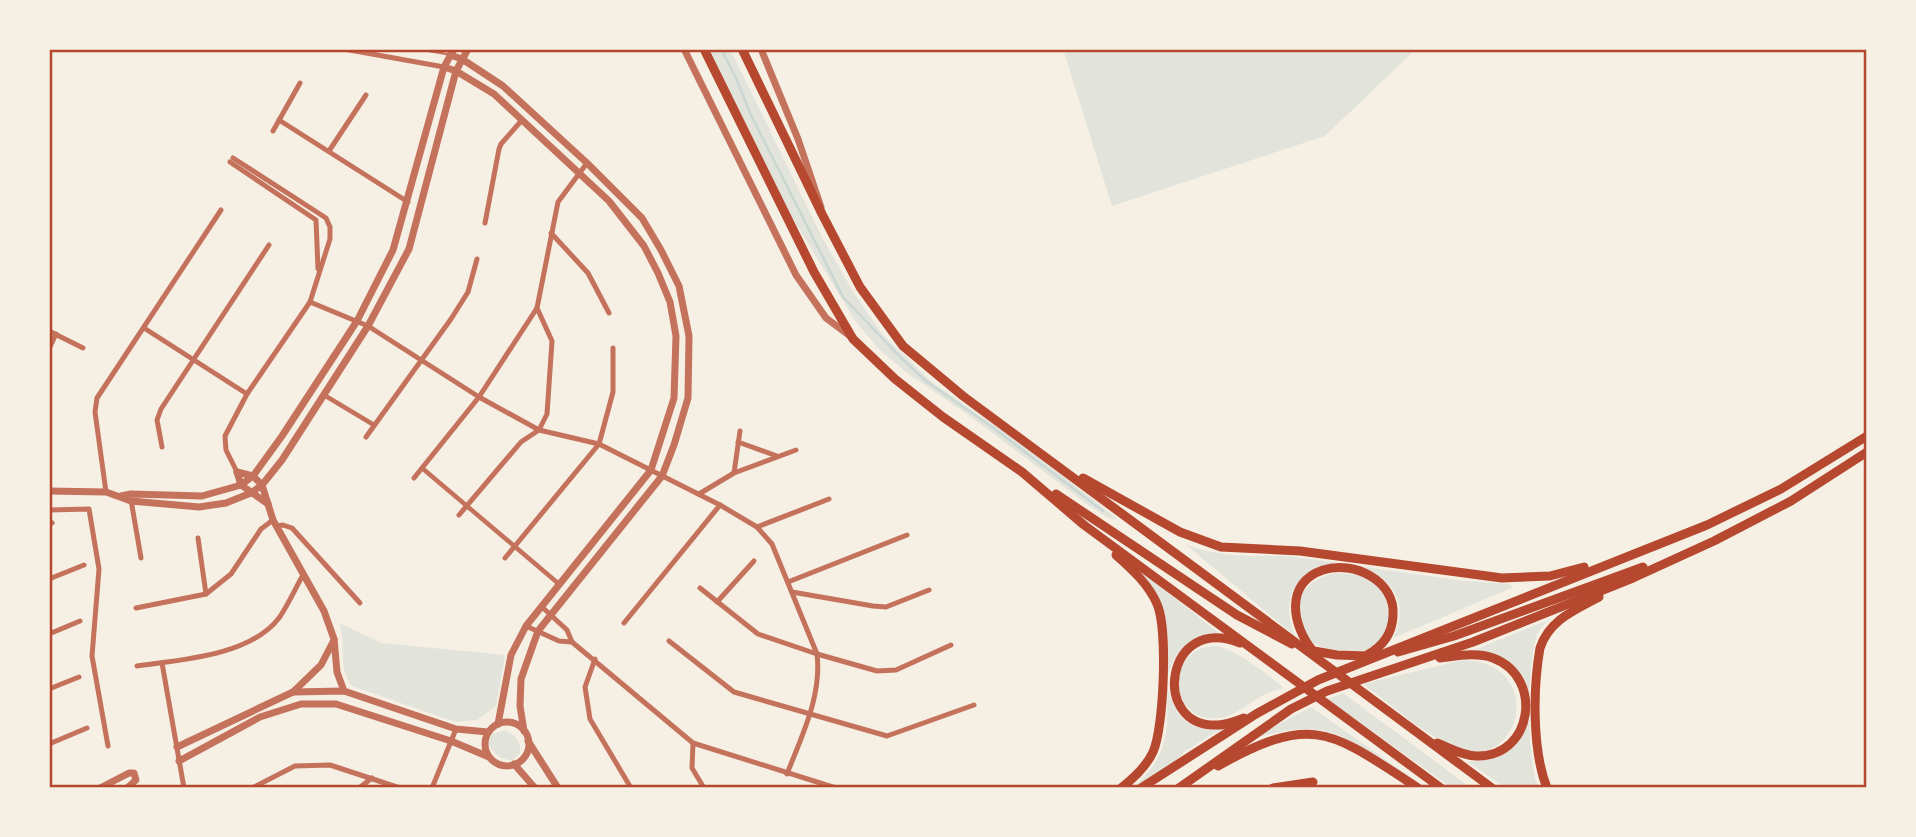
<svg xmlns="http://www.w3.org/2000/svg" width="1916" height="837" font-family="Commissioner,sans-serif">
<rect width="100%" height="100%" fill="#f6efe4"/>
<!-- green -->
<g fill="#e2e4dc">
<polygon points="709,49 730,49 822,237 852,290 882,334 932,382 1034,453 1119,520 1108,518 1088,505 971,417 906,372 880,350 856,322 790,214"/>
<polygon points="1063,49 1416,49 1325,136 1112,206"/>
<path d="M1185,544C1217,557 1248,556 1282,556C1302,557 1322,561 1341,563C1299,566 1278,596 1295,636Z"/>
<path d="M1358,566L1456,580L1509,584L1514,587L1393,638C1411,603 1392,577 1358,566Z"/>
<path d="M1136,567L1222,636C1192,631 1174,651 1167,678C1169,631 1170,604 1136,567Z"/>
<path d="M1335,573C1348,574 1361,574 1372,581C1395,598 1395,645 1362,651C1355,652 1347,650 1340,650C1328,649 1320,648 1310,641C1306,633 1301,624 1299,615C1293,592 1316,577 1335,573Z"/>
<path d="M1551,619C1545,623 1539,629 1537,635C1526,666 1527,758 1538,788H1506L1468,762L1500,755L1528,717L1515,668L1496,655L1474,650Z"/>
<path d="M339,623L382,643L505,655L496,706L477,720L455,722L352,686C337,668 347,644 339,623Z"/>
<path d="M1215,646C1235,648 1268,675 1284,688C1278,690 1270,691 1264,695C1250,702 1235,716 1220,718C1168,725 1164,647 1215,646Z"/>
<path d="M1463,660C1543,662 1524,762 1467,751C1437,746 1388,702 1363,684Z"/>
<path d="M1167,687C1177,721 1192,734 1229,727L1214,733L1184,752L1174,764L1135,786C1169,756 1168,729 1167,687Z"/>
<polygon points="1343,693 1471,788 1452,788 1327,699"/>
<path d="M1311,707L1426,788H1422C1354,746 1337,710 1250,740Z"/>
<path d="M505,730C516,735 521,741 520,753L513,760C503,761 491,753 488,743L492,734Z"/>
</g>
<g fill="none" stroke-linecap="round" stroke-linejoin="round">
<!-- stream -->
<polyline stroke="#c9d6d2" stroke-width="2.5" points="721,49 736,78 750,113 843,297 901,358 926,381 992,427 1103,511"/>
<!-- service -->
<polyline stroke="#c5725c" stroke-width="2.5" points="417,49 447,54"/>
<!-- pedestrian -->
<g stroke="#c5725c" stroke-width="4.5">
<polyline points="324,395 374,425"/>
<polyline points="422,468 559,584"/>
</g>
<!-- minor -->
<g stroke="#c5725c" stroke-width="5">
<polyline points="344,49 444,67"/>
<polyline points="279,120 408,202"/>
<polyline points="273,131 300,83"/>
<polyline points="329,151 366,95"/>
<polyline points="233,158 326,218 330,227 330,239 310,302 247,394 225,436 226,450 237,472"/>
<polyline points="230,162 316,220 318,269"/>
<polyline points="485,223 499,149 501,144 522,120"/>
<polyline points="551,233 588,273 609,313"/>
<path d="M310,302L368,326L479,397L539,430L599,444L720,505L757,527L772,544L817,654C822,696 802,735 787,774"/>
<polyline points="144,328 247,394"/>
<polyline points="49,331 83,348"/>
<polyline points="49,349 56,334"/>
<polyline points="366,437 451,319 468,292 477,259"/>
<polyline points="738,442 777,456"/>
<polyline points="162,447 157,420 161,409 269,245"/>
<polyline points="734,473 740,431"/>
<polyline points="414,478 479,397 537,308 558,202 587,163"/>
<polyline points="106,492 95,412 97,398 221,210"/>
<polyline points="699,494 734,473 796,450"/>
<polyline points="131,500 141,558"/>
<polyline points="49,510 89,509 99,569 92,656 108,746"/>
<polyline points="459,515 521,442 539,430 547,414 552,341 537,308"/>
<polyline points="49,525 52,523"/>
<polyline points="276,526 283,525 292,528 360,603"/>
<polyline points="757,527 829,499"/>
<polyline points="198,538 206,594"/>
<polyline points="505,558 599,444 613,392 613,348"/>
<polyline points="49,579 84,565"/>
<polyline points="788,582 907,535"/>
<polyline points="700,588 758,634 817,654 877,671 896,670 951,645"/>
<polyline points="792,592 873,606 886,607 929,590"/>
<polyline points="717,602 754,561"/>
<polyline points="541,606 567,630 572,642 693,743 836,788"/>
<polyline points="136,608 206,594 231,574 261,529 273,520"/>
<polyline points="624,623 720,505"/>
<polyline points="526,626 559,641 572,642"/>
<polyline points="49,634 80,621"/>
<polyline points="669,641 734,692 887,736 974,705"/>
<polyline points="595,659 585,687 590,719 631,788"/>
<polyline points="162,663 184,788"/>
<path d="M137,666C180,660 250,656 279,618C288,605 295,589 303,575"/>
<polyline points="49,689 79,677"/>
<polyline points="693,743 692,768 704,788"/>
<polyline points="49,744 87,728"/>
<polyline points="252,788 295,766 330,765 400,788"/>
<polyline points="359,788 372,778"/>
<polyline points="432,788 456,729"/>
</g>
<!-- tertiary -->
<g stroke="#c5725c" stroke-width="7">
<polyline points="684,49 796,275 826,318 850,336"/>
<polyline points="761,49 798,139 821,207"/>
<polyline points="450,55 462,59 503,86 587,163 642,218 661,250 679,286 689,336 688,398 674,445 662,476 538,631 521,679 520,706 524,731"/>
<polyline points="444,67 456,71 494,94 609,201 644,246 658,273 670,302 676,336 674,398 651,470 526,626 511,655 498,724"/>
<polyline points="237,472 253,476 262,485 273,520 324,611 334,639 337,672 344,691"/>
<polyline points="237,472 241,485 268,504"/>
<polyline points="49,491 106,492 131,501 199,507 226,503 251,493 262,485 282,460 368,326 409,249 456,71 468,49"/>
<polyline points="121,496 131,494 202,496 241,485 253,476 282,436 357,321 393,250 444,67 454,49"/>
<polyline points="293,692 321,665 334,640"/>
<circle cx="507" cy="744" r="22"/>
<polyline points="528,741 558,788"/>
<polyline points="177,747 293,692 344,691 456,729 488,732"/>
<polyline points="179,761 260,717 301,704 336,704 451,741 489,757"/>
<polyline points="514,764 535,788"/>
<polyline points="100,788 129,773 134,773 136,780 127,788"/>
</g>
<!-- trunk -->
<g stroke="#b5482f" stroke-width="9">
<polyline points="704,49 814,272 853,339 895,379 943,417 1022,472 1084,525 1441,788"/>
<polyline points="742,49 822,214 860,287 903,346 963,396 1492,788"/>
<polyline points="1083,478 1180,532 1221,547 1300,551 1502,578 1550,576 1584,567"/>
<polyline points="1056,494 1237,615 1292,644"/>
<path d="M1116,555C1132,569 1149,585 1157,604C1168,628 1164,728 1153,752C1146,767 1134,778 1121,788"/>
<path d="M1240,643C1165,612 1150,729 1218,725C1227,725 1236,721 1244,718"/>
<polyline points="1308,650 1337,655 1367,656"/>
<path d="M1313,651C1292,626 1284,583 1323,570C1354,560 1396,581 1393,616C1392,634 1382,647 1367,655"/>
<polyline points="1398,652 1454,636 1643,567"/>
<path d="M1437,743C1450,748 1463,756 1477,756C1533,757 1544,677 1493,658C1476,652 1457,656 1440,658"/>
<path d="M1218,766C1314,712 1332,732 1418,788"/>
<polyline points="1141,788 1256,714 1318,680 1707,525 1781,489 1867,436"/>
<polyline points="1179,788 1291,709 1327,691 1473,642 1633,578 1714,541 1791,501 1867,452"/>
<polyline points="1273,788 1313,782"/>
<path d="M1547,788C1532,750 1533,688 1540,648C1549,620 1575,610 1599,597"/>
</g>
</g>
<!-- border -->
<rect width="1916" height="837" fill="none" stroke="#f6efe4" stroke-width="102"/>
<rect x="51" y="51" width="1814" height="735" fill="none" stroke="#b5482f" stroke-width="2.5"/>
</svg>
